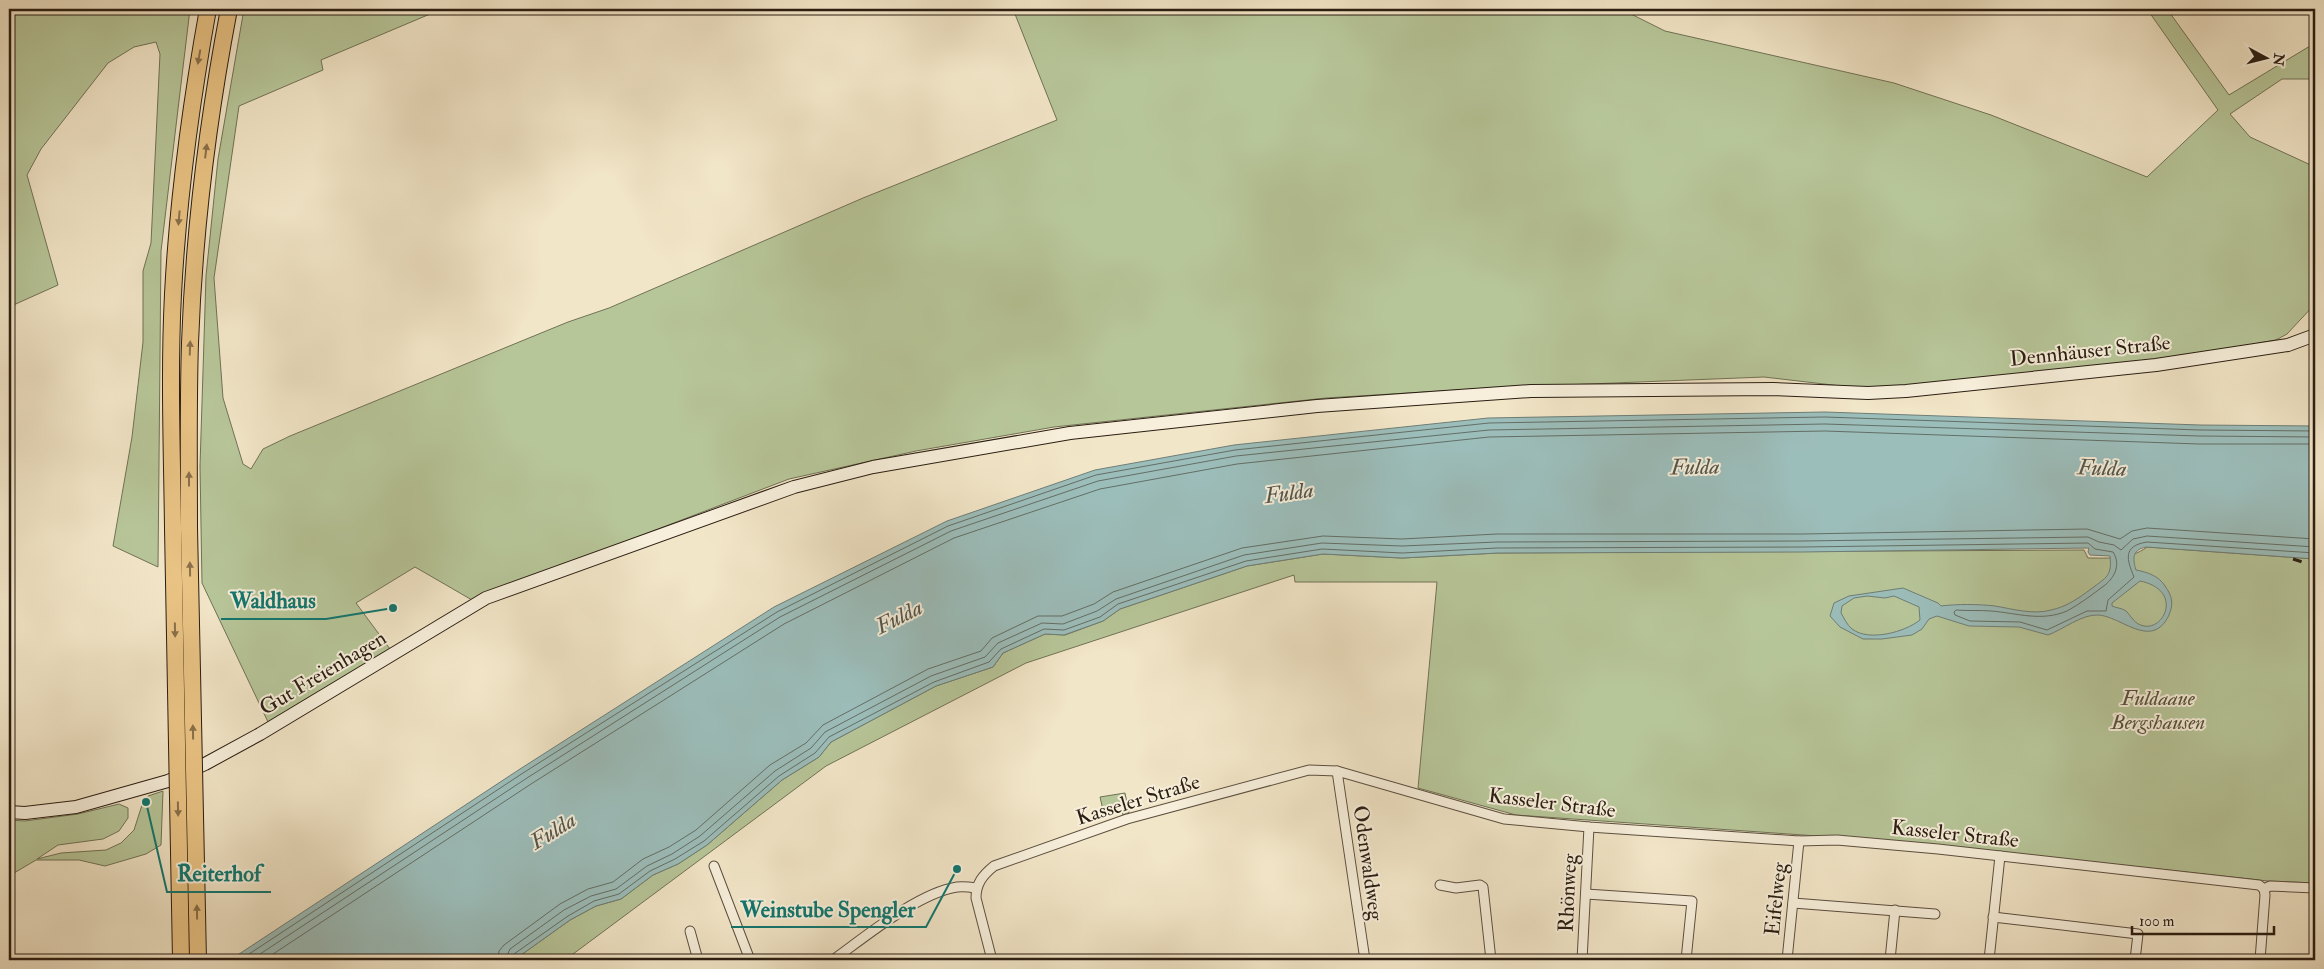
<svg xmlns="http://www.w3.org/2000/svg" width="2324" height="969" font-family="'IM FELL Double Pica',serif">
<rect width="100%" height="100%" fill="#f2e6c8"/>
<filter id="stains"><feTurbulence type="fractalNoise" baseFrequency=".004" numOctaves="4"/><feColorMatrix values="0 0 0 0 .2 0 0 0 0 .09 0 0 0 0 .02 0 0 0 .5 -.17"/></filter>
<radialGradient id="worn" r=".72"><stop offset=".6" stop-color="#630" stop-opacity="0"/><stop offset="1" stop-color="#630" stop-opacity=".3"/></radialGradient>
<!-- green -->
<g fill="#b7c699" stroke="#707256">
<polygon points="9,9 190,9 161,251 158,567 113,546 132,437 143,342 143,271 151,243 160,54 156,42 134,47 108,63 41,149 27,175 58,285 9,307"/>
<polygon points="244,9 442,9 321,60 323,70 239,106 214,278 223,398 243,464 251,469 263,449 290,436 568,322 609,308 863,198 1057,120 1013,9 1621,9 1665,31 1894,83 1991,115 2147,177 2218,110 2147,9 2167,9 2229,95 2315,43 2315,79 2282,79 2230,114 2250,137 2315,167 2315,304 2287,334 2276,340 2157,361 1867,389 1764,377 1489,388 1326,398 1054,427 916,451 789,479 472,600 415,567 356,603 390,649 268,722 202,583 200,466 206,276 218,159"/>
<path d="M2147,547L2315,559V883L2268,881L1918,843L1516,815L1418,788L1437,582H1295L1294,575L1026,663L826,766L565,960H514L570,920L596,906L621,899L653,875L678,864L707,845L782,780L819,757L831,742L936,686L993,667L1003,653L1045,634L1065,635L1103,621L1120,609L1247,566L1323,554L1402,558L1498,553L2084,550L2088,558C2109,558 2130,560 2147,547Z"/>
<polygon points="163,791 161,845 146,854 105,866 79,860 36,860 9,876 9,820 25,821 78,814 119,804 128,808 128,818 119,831 103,839 58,845 37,859 61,853 106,850 121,843 134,830 142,805 148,796"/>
<polygon points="1125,793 1129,813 1123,815 1121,807 1103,810 1100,797"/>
</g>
<!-- water -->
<path fill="#9cbebb" stroke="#6e7e77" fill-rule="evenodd" d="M1825,412L2200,425L2315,426V559L2146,547C2133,550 2132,557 2136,570C2147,572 2159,576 2165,586C2172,596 2174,603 2169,615C2152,651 2121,616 2098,615C2082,614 2062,630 2048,635L2019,627L1969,626L1937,616L1929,619L1922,629L1912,635L1882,639H1863L1840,627L1830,616L1834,603L1849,596L1903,588L1938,603L1941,606C1957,604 1978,604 1995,606C2013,609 2033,615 2051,610C2066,607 2079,598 2091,589C2107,577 2112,576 2110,556L2090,555L2088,552L2089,548L1803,552L1498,553L1402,558L1323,554L1247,566L1120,609L1103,621L1064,635L1045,634L1003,653L993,667L936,686L831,742L819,757L782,780L707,845L678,864L653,875L621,899L596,906L570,920L514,960H230L520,769L774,607L947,521L1095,470L1234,445L1488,418ZM2140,581C2183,590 2165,630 2144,626C2134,624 2132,617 2126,611C2122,608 2116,608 2112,606V603ZM1867,596L1885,598L1894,596L1919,607L1920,620C1905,632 1869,642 1852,629C1847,625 1844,618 1841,613L1842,606L1854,598Z"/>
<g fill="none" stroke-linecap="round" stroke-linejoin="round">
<!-- shore -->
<g stroke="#636e66" stroke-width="1">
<polyline points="240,960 523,773 777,612 948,526 1096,475 1235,450 1489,423 1825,417 2200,430 2315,431"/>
<polyline points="251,960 527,778 780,617 951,531 1098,481 1236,456 1489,430 1825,424 2199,436 2315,437"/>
<polyline points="264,960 531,784 784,624 954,538 1100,489 1237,464 1489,437 1825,431 2199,444 2315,444"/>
<polyline points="498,960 499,951 504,945 560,904 588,889 613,882 643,859 669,847 696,830 770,765 806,743 823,725 928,669 981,651 992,638 1038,616 1062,616 1094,604 1113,592 1242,548 1323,536 1402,539 1497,534 1803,534 2087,529 2120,539 2132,531 2147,528 2315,539"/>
<polyline points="505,960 510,949 564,910 591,896 616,889 647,866 672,854 700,836 775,771 811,748 825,732 931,676 985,657 998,643 1042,623 1063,624 1097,611 1116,599 1244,555 1322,543 1402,546 1497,542 1803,541 2088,537 2099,542 2114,545 2121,550 2133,539 2147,536 2315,547"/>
<path d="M511,960L514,954L568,916L594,901L619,894L650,871L675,859L704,841L779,776L815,753L829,737L934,682L989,662L1001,649L1044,629L1064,630L1100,617L1118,604L1246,561L1322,549L1402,553L1497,548L1803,547L2088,543L2095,549L2113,552C2121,564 2115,577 2105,585C2093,594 2080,604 2067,611C2041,622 2017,613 1991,611C1980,610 1968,611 1956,610L1954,612L1955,615L1970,621L2020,622L2047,630L2087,611H2106L2108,600L2134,577C2127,560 2122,546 2147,542L2315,553"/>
</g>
<!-- street casing -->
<g stroke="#5c4f40" stroke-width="11">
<g id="street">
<polyline points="1337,771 1365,960"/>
<polyline points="714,866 750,960"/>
<polyline points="1440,885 1456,888 1480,885 1483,887 1491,960"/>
<polyline points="2264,889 2270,886 2315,888"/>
<polyline points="1586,894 1692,901 1686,960"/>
<polyline points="1793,903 1935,914"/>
<polyline points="1993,917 2138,934 2135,960"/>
<polyline points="690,931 698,960"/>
<path d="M833,960C865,937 918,893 957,887C963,886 970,887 976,888"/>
<path d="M992,960L976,898C976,883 983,875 994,866L1127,819L1309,770L1337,771L1504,819L1589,827L1799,841L1837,840L1938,849L2259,885L2264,889"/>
<polyline points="1582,960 1589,827"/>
<polyline points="1787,960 1799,841"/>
<polyline points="1890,960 1895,910"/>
<polyline points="1989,960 2000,856"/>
<polyline points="2260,960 2265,895 2264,889"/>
</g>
</g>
<!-- secondary casing -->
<g stroke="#2a1d12" stroke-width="14">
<polyline id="secondary" points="9,812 25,813 76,807 168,781 205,764 260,734 486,598 794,487 873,467 1070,433 1317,406 1531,391 1773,389 1868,393 1906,391 2156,365 2288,345 2315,335"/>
</g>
<!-- highway casing -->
<g stroke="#2a1d12" stroke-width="18">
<g id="highway">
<path d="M173,528C172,450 169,372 173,294C178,198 191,103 208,9"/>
<path d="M189,528C189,466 188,404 190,343C194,230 208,119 229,9"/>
</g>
</g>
<!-- street -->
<use href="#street" stroke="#f7efdb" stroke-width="9"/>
<!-- secondary -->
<use href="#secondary" stroke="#f7efdb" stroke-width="12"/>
<!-- highway -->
<use href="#highway" stroke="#e9c384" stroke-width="16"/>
<!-- rail -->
<polyline stroke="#2a1d12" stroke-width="3" stroke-dasharray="9 9" stroke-linecap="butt" points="2293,559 2315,566"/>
<!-- highway-bridge casing -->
<g stroke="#2a1d12" stroke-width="18" stroke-linecap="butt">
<g id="highway-bridge">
<polyline points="173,528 181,960"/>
<polyline points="189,528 198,960"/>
</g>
</g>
<!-- highway-bridge -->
<use href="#highway-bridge" stroke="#e9c384" stroke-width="16"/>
</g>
<!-- one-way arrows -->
<defs><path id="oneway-solid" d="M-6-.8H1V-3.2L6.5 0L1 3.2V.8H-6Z" transform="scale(1.25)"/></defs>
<g fill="#8a704b">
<use href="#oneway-solid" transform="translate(199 57) rotate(100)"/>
<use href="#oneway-solid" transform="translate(206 151) rotate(-83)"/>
<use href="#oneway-solid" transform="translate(179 218) rotate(95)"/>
<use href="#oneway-solid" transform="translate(190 348) rotate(-88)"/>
<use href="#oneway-solid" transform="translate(189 479) rotate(-90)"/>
<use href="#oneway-solid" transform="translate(190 569) rotate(-91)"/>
<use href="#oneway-solid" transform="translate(175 630) rotate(89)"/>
<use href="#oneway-solid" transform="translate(193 732) rotate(-91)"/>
<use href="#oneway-solid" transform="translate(178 809) rotate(89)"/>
<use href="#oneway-solid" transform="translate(197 912) rotate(-91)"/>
</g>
<g text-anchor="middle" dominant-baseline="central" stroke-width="4" stroke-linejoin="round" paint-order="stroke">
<!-- street labels -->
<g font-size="21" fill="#2a1d12" stroke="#f7efdb">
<text transform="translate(2090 351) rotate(-6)">Dennhäuser Straße</text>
<text transform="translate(323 673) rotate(-31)">Gut Freienhagen</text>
<text transform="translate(1138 800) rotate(-17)">Kasseler Straße</text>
<text transform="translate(1552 803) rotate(7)">Kasseler Straße</text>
<text transform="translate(1955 834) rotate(6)">Kasseler Straße</text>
<text transform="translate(1368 863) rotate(82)">Odenwaldweg</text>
<text transform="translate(1568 893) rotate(-87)">Rhönweg</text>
<text transform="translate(1776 899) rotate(-84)">Eifelweg</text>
</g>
<!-- park labels -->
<g font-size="21" font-style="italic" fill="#54503a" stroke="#f7efdb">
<text x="2158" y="698">Fuldaaue<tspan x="2158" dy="24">Bergshausen</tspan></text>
</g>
<!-- water labels -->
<g font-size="22" font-style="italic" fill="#52554d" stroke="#f7efdb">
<text transform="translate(1695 467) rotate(-1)">Fulda</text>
<text transform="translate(2102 468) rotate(2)">Fulda</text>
<text transform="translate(1289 493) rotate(-8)">Fulda</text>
<text transform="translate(899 617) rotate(-27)">Fulda</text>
<text transform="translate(553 831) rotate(-32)">Fulda</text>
</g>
</g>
<!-- callouts -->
<path fill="none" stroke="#0f766e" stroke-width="2" d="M393 608L326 619H221M146 802L167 892H271M957 869L926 927H731"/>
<g fill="#0f766e" stroke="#f7efdb" stroke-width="2">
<circle cx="393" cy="608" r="5"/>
<circle cx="146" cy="802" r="5"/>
<circle cx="957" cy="869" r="5"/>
</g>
<g font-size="22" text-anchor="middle" font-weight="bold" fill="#0f766e" stroke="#f7efdb" stroke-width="4" stroke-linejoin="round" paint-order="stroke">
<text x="273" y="608">Waldhaus</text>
<text x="219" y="881">Reiterhof</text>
<text x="828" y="917">Weinstube Spengler</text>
</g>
<!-- margin -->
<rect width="2324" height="969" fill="none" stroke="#f2e6c8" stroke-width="30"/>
<rect x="10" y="10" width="2304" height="949" fill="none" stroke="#2a1d12" stroke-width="2.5"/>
<rect x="15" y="15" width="2294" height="939" fill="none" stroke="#2a1d12"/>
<!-- north arrow -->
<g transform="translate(2266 58) rotate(97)" stroke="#f7efdb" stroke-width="4" paint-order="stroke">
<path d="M0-4L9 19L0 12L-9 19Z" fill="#2a1d12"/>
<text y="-8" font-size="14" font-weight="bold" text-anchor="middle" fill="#2a1d12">N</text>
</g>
<!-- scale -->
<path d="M2132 926v8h142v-8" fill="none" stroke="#2a1d12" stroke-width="2.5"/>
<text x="2139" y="926" font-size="15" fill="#2a1d12" stroke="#f7efdb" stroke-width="4" paint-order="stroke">100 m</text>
<rect width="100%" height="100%" filter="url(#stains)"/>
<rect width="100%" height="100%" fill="url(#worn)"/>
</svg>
